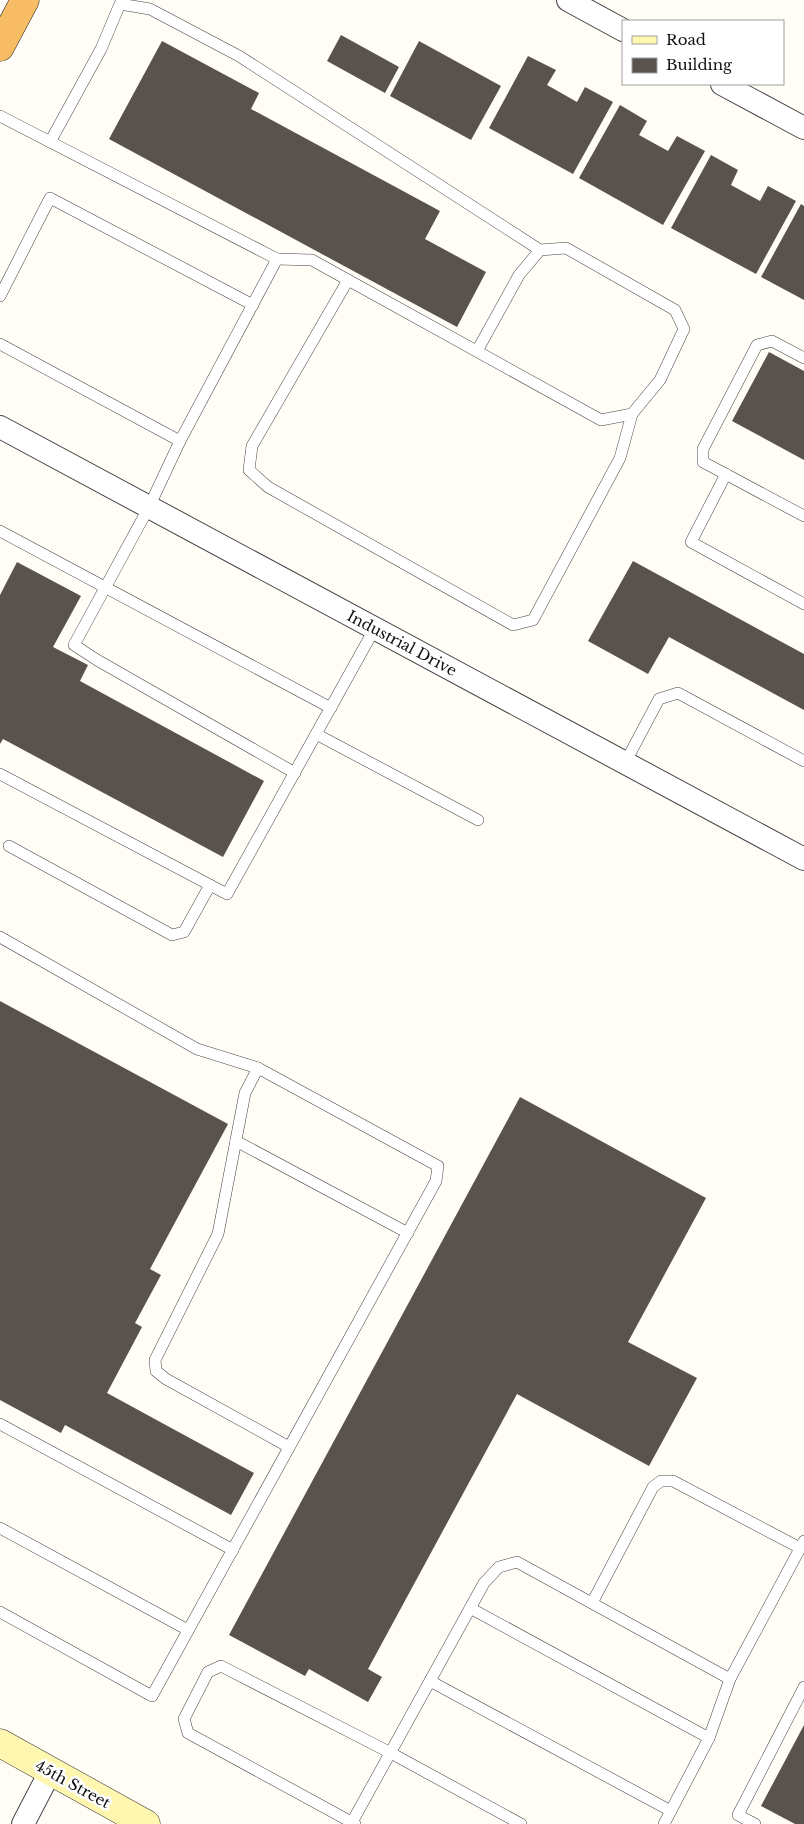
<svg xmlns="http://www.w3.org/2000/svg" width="804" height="1824" font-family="'Libre Baskerville',serif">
<rect width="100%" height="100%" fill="#fffdf5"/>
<!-- building -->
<g fill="#5a524d">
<polygon points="341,35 399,67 385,93 327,61"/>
<polygon points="162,41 259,93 251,109 440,211 425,239 486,272 457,327 109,139"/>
<polygon points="419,41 501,86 471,140 390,96"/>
<polygon points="528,56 556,70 547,85 577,102 585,87 613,102 573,174 489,128"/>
<polygon points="620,105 647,121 639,135 668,151 677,136 705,151 663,225 579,178"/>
<polygon points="711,155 738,170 731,185 760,201 768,186 796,201 756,274 671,228"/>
<polygon points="801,204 804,206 804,300 761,277"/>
<polygon points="769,352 804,371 804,460 732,421"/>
<polygon points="633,561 804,654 804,710 669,637 648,674 588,641"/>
<polygon points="17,562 81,596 53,647 88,665 80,681 264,781 223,857 3,739 0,744 0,595"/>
<polygon points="0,1001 228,1124 150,1269 161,1275 135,1323 142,1327 107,1393 254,1473 231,1515 65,1425 61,1433 0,1400"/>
<polygon points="520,1097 706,1198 628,1342 697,1378 649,1466 517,1394 368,1669 382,1677 368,1702 309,1669 305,1676 229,1635"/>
<polygon points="804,1725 804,1824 795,1824 761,1806"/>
</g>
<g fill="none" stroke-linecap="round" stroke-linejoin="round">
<!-- service casing -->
<g stroke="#444" stroke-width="12">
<g id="service">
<polyline points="0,116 277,259 180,441 149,507 74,645 97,660 295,773"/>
<polyline points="50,142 101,49 120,4 150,9 239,56 540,250"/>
<polyline points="277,259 312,260 348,280 601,420 632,414 660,380 684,329 675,310 566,248 540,250 519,275 477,351"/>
<polyline points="348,280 252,446 249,470 268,487 513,625 533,620 620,458 632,414"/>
<polyline points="0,296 50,198 253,305"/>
<polyline points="0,344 180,441"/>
<polyline points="804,358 772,341 757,345 703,449 703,462 804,516"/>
<polyline points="726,474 691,542 804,604"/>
<polyline points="0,531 331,708"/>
<polyline points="316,734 478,820"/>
<polyline points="625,763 659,699 678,693 804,761"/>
<polyline points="0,774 227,894 375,628"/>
<polyline points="9,846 172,935 184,932 210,885"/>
<polyline points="0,937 197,1049 258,1068 438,1166 436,1181 152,1696 0,1612"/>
<polyline points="258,1068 245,1093 218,1234 155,1360 156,1371 166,1379 289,1447"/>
<polyline points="236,1141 408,1233"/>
<polyline points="0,1424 233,1550"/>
<polyline points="0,1528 188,1630"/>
<polyline points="592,1603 653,1487 661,1481 673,1481 800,1548"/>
<polyline points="470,1608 709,1738"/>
<polyline points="430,1681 671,1811"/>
<polyline points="351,1824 484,1583 499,1567 517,1562 730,1679"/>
<polyline points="355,1824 188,1733 184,1719 208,1672 221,1666 389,1752 521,1824"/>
<polyline points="664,1824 709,1738 730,1679 804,1541"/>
<polyline points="755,1824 738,1815 804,1687"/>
</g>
</g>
<!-- minor casing -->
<g stroke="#444" stroke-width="24">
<g id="minor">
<polyline points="568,0 623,30"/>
<polyline points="722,84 804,128"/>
<polyline points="0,427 804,859"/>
<polyline points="23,1824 50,1772"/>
</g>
</g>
<!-- secondary casing -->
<g stroke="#333" stroke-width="29">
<polyline id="secondary" points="0,1743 146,1824"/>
</g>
<!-- trunk casing -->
<g stroke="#222" stroke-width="29">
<polyline id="trunk" points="0,47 25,0"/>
</g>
<!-- service -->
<use href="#service" stroke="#fff" stroke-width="11"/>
<!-- minor -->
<use href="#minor" stroke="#fff" stroke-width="22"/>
<!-- secondary -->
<use href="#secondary" stroke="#fff6b0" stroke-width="28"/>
<!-- trunk -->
<use href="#trunk" stroke="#f7bc64" stroke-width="28"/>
</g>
<g text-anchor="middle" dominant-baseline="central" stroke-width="5" stroke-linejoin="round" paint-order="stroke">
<!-- street labels -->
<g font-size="15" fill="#111" stroke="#fff">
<text transform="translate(402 643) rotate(28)">Industrial Drive</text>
<text transform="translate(73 1784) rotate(29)">45th Street</text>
</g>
</g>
<!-- legend -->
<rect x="622" y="20" width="162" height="65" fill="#ffffff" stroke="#a0a0a0"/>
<rect x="632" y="36" width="25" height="8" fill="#fff6b0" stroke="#a0a0a0"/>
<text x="666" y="45" font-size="15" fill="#111111">Road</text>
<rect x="632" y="58" width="25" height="15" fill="#5a524d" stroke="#a0a0a0"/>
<text x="666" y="70" font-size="15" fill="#111111">Building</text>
</svg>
